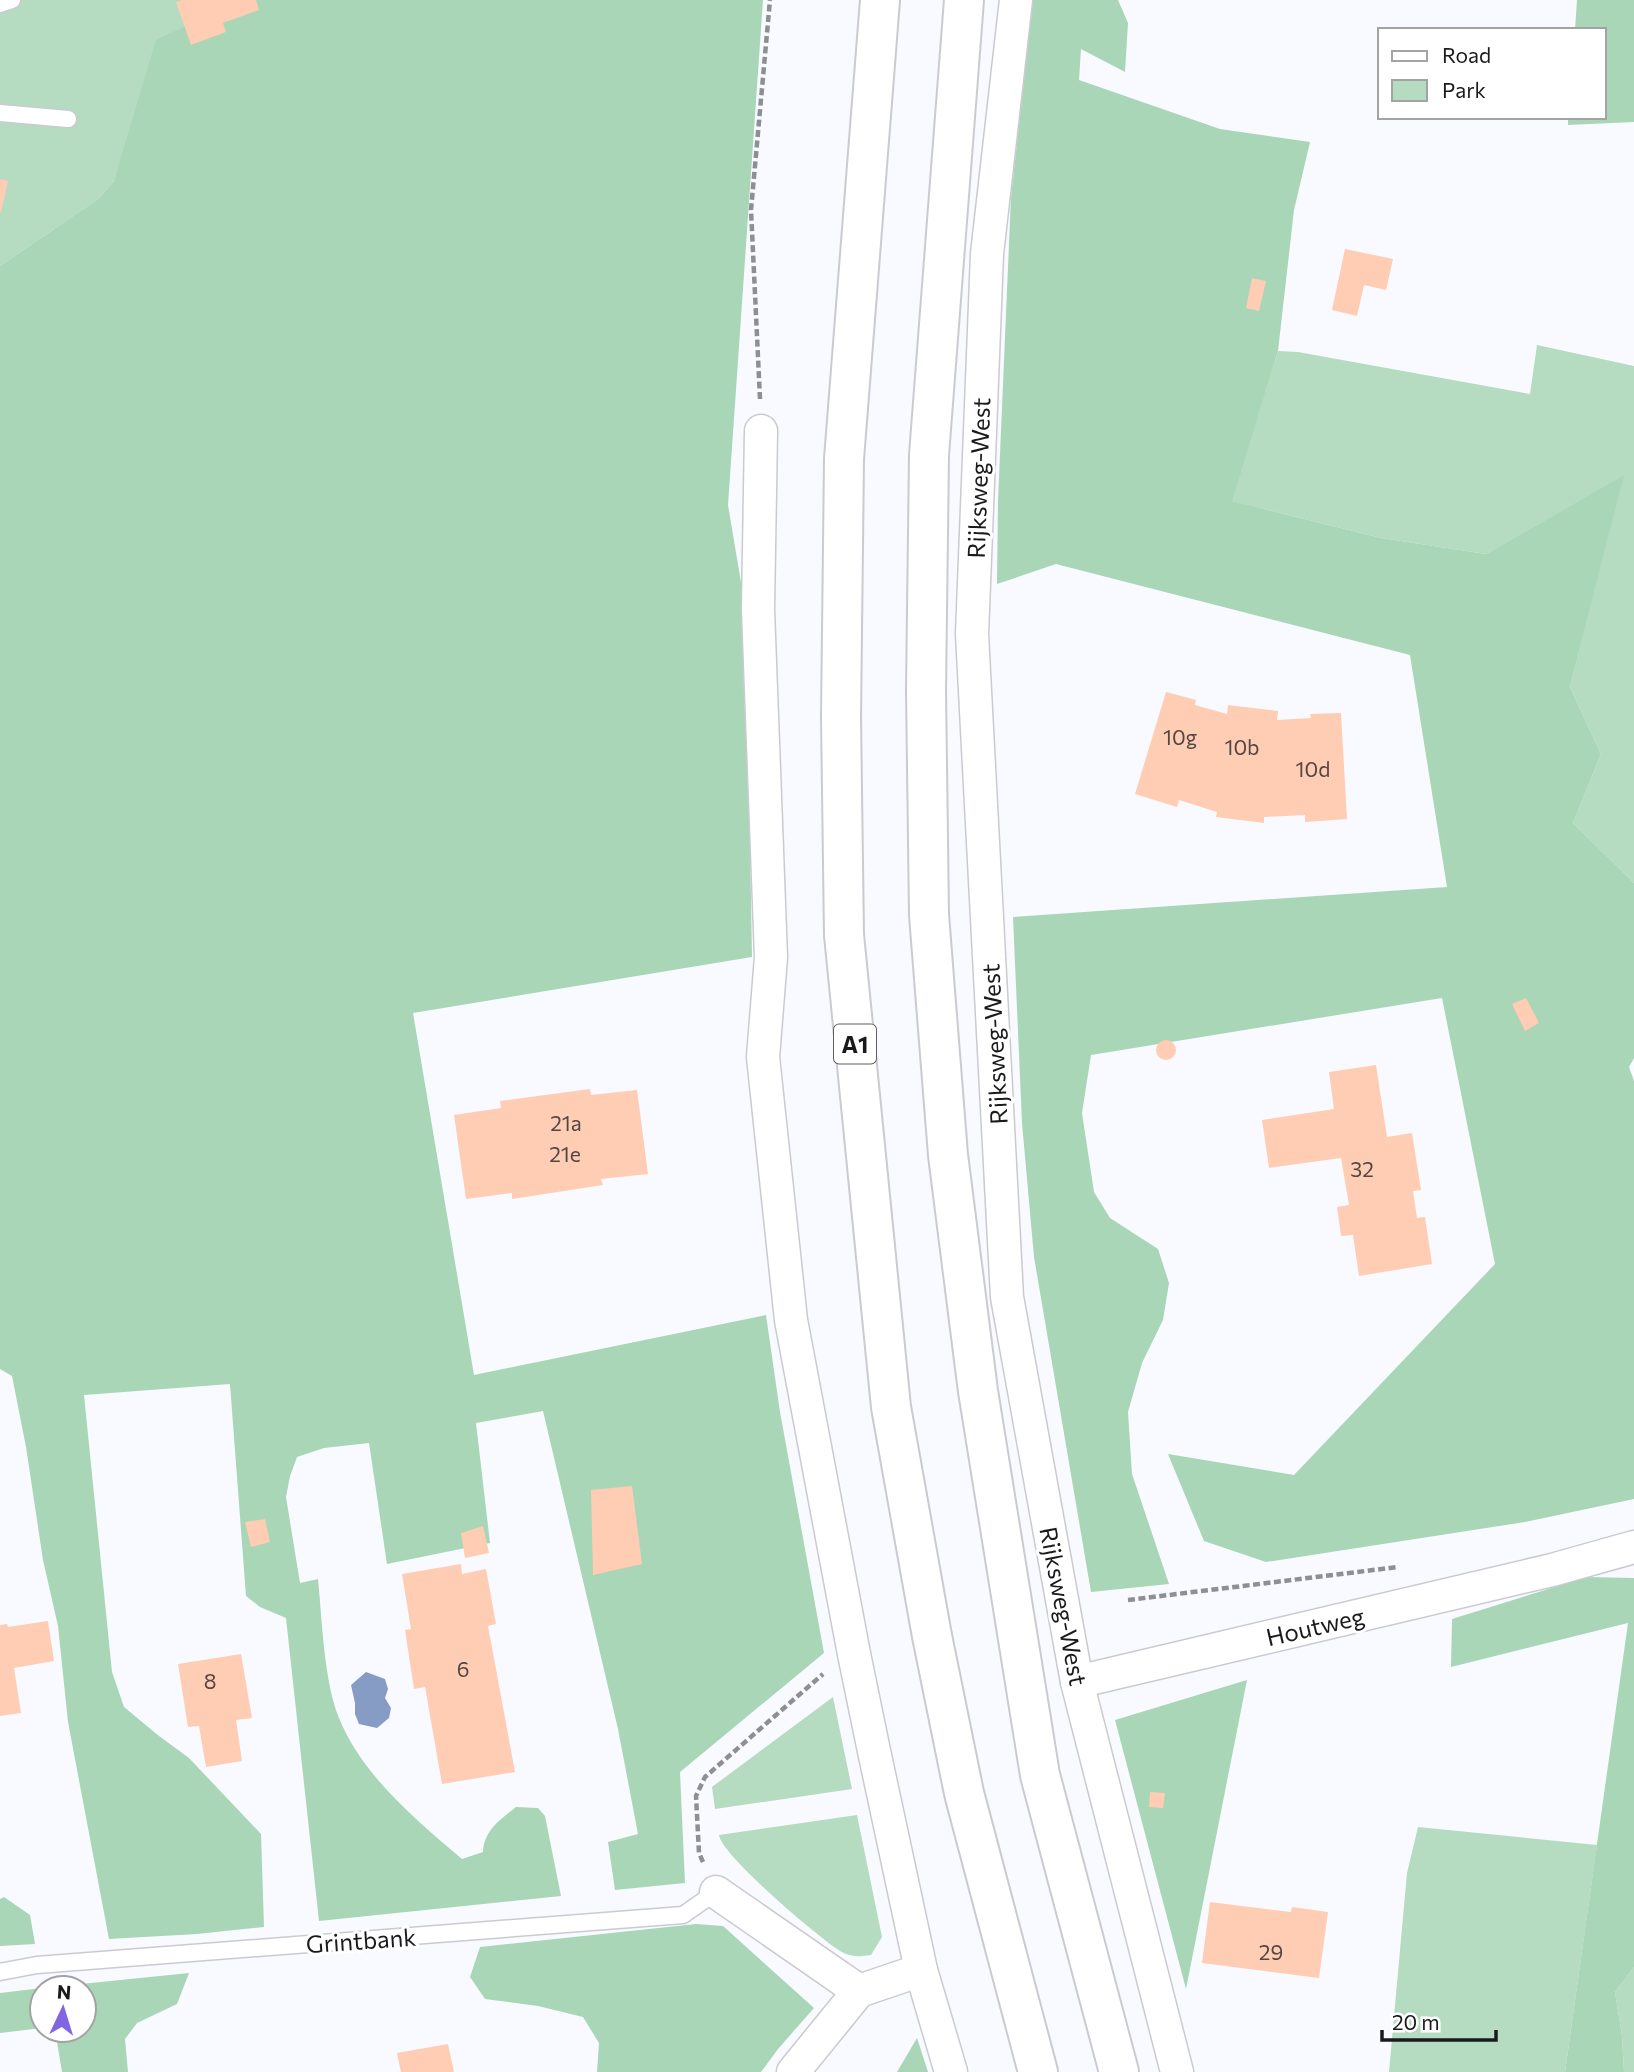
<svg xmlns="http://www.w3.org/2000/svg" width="1634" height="2072" font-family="Commissioner,sans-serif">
<rect width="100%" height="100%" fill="#f8faff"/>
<!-- green -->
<g fill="#b5dbc0">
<polygon points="0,0 242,0 130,134 114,181 98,199 0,266"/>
<polygon points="1537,345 1634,366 1634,883 1573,823 1601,754 1570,687 1623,476 1486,554 1381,538 1231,501 1278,351 1298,352 1530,394"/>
<polygon points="833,1697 852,1789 715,1809 712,1787"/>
<path d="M857,1815L882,1937L871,1955C860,1957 850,1957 840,1951C819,1938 721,1855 719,1835Z"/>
<polygon points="1418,1827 1597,1845 1565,2072 1389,2072 1407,1873"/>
<polygon points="1634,1967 1634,2072 1624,2072 1622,2035 1615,1992"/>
</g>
<!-- forest -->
<g fill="#a8d6b6">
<path d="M242,0H763L728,505L746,612L752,957L413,1013L474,1375L766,1315L780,1412L824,1653L680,1772L685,1883L615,1890L608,1842L638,1834L618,1729L543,1411L476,1423L490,1543L387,1564L369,1443L324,1448L297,1457L290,1476L286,1497L300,1583L318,1579C322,1619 324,1682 339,1718C362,1775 416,1820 462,1859L483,1852C484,1830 501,1819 516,1807L538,1808L545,1816L561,1896L319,1921L286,1618L260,1607L246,1596L230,1384L84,1395L112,1672L124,1707L159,1736L189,1758L261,1834L264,1927L197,1934L109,1939L68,1722L58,1626L43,1560L26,1447L12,1376L0,1369V266L98,199L114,181L156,40Z"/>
<polygon points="1033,0 1118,0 1128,23 1125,72 1081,49 1079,80 1220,129 1310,142 1294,210 1278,351 1232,501 1381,538 1486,554 1624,475 1570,687 1601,754 1573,823 1634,883 1634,1058 1629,1067 1634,1081 1634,1499 1525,1522 1266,1562 1204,1541 1168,1454 1294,1475 1495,1264 1442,998 1091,1055 1082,1113 1094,1192 1110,1218 1158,1249 1169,1283 1163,1320 1142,1363 1128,1412 1132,1474 1169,1584 1091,1592 1034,1257 1022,1123 1013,917 1447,887 1410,655 1056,564 997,584 998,501 1011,197"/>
<polygon points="1577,0 1634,0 1634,122 1568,125 1568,117 1604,117 1604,30 1575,30"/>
<polygon points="1587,1577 1634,1578 1634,1967 1615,1992 1622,2035 1624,2072 1565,2072 1628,1623 1451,1667 1452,1619"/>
<polygon points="1247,1680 1186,1989 1115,1720"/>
<polygon points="4,1897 30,1915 35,1944 0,1946 0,1899"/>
<polygon points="696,1924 723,1926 814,2008 778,2049 761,2072 597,2072 599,2043 583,2017 538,2006 485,1999 470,1977 480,1947"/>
<polygon points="189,1973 177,2004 137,2023 125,2039 128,2072 62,2072 55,2030 84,2030 84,1988 42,1988"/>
<polygon points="42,1988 42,2028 0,2033 0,1993"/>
<polygon points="917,2038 928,2072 897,2072"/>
</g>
<!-- water -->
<polygon fill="#869cc5" points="366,1672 385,1679 388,1689 385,1698 391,1708 389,1718 377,1728 359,1724 355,1714 355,1703 351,1685"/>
<!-- building -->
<g fill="#fecdb3">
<polygon points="183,0 256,0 259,10 223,23 226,32 191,45 176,2"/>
<polygon points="0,179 8,181 1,212 0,212"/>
<polygon points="1345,249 1393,259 1386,290 1364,285 1357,316 1332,310"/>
<polygon points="1252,278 1266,281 1259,311 1246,308"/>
<polygon points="1166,692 1196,700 1195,705 1227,714 1228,705 1278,711 1277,720 1311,718 1310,714 1341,713 1347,819 1305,822 1305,815 1264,817 1264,823 1216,817 1217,812 1179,800 1177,807 1135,794"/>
<polygon points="1526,998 1539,1023 1525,1031 1512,1004"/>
<circle cx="1166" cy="1050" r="10"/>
<polygon points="1376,1065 1387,1137 1412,1133 1421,1190 1413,1191 1417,1218 1425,1217 1432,1264 1359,1276 1353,1235 1341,1236 1337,1207 1349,1205 1341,1158 1269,1168 1262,1120 1334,1109 1329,1072"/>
<polygon points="590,1089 591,1095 637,1090 648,1174 601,1179 603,1185 512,1199 512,1193 466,1199 454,1115 501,1108 500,1101"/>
<polygon points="632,1486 642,1564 593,1575 591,1490"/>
<polygon points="265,1519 270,1542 251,1547 245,1522"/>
<polygon points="483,1526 489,1553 465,1558 461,1533"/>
<polygon points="461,1564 462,1574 486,1569 496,1624 488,1626 515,1772 442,1784 425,1687 414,1689 405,1630 411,1629 402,1574"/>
<polygon points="48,1621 54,1661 14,1668 21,1713 0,1716 0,1625 7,1624 8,1627"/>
<polygon points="241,1654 252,1718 236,1720 242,1761 206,1767 199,1726 188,1727 178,1664"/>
<polygon points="1150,1792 1165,1793 1163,1808 1149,1807"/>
<polygon points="1210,1902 1291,1912 1292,1907 1328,1912 1319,1978 1202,1963"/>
<polygon points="448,2044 454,2072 401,2072 397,2053"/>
</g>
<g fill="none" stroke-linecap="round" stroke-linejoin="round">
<!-- service casing -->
<g stroke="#cacbd0" stroke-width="19">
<g id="service">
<polyline points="0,4 12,0"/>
<polyline points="0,113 68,119"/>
<polyline points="0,1972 37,1965 683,1915 716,1892"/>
</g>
</g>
<!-- minor casing -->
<g stroke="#cacbd0" stroke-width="35">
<g id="minor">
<polyline points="1016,0 987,254 972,634 1007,1297 1077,1682 1177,2072"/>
<polyline points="761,431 758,609 771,957 763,1057 791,1320 854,1654 874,1751 921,1970 951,2072"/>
<polyline points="1077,1682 1552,1570 1634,1547"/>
<polyline points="716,1892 859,1991"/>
<polyline points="793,2072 859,1991 921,1970"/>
</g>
</g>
<!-- motorway casing -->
<g stroke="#cacbd0" stroke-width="42">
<g id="motorway">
<polyline points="880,0 844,459 841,718 844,935 891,1407 932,1636 964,1793 1038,2072"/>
<polyline points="964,0 929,455 926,690 929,915 948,1155 978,1391 1040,1775 1119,2072"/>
</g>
</g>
<!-- path -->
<g stroke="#8e8f93" stroke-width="4.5" stroke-dasharray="7 3.5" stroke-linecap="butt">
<polyline points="760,399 751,210 770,0"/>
<polyline points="1128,1600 1398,1567"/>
<polyline points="703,1862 699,1853 696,1796 705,1777 823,1674"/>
</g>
<!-- service -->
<use href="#service" stroke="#fff" stroke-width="16"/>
<!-- minor -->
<use href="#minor" stroke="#fff" stroke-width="32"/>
<!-- motorway -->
<use href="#motorway" stroke="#fff" stroke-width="38"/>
</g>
<g text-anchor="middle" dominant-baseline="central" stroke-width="6" stroke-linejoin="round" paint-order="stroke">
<!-- number labels -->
<g font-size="21" fill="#534742">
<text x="1180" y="736">10g</text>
<text x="1242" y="746">10b</text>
<text x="1313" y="768">10d</text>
<text x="566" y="1122">21a</text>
<text x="565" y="1153">21e</text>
<text x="1362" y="1168">32</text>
<text x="463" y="1668">6</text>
<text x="210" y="1680">8</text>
<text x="1271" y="1951">29</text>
</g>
<!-- shield labels -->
<rect fill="#fff" stroke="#5f5f60" stroke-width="2" x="834" y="1024.5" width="42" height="39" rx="5"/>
<g font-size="23" font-weight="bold" fill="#1a1a1c">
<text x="855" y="1044">A1</text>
</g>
<!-- street labels -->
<g font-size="24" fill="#1a1a1c" stroke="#fff">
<text transform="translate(978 478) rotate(-88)">Rijksweg-West</text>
<text transform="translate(994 1044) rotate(-93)">Rijksweg-West</text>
<text transform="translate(1064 1606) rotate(79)">Rijksweg-West</text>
<text transform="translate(1315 1626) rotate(-13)">Houtweg</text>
<text transform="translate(361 1940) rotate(-4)">Grintbank</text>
</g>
</g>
<!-- legend -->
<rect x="1378" y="28" width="228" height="91" fill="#ffffff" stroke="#a3a3a4" stroke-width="2"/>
<rect x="1392" y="51" width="35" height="10" fill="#ffffff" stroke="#a3a3a4" stroke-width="2"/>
<text x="1442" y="63" font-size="21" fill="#1a1a1c">Road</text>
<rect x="1392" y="80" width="35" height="21" fill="#b5dbc0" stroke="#a3a3a4" stroke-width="2"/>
<text x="1442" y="98" font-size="21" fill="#1a1a1c">Park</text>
<!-- north arrow -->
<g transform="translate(63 2009) rotate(4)"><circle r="33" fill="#ffffff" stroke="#a3a3a4" stroke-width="2"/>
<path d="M0-5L12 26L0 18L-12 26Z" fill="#8165e1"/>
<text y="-10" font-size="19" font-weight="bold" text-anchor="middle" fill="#1a1a1c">N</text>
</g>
<!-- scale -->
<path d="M1382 2030v10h114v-10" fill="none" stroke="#1a1a1c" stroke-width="3.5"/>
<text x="1392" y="2030" font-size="21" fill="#1a1a1c" stroke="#ffffff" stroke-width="5" paint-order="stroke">20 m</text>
</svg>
